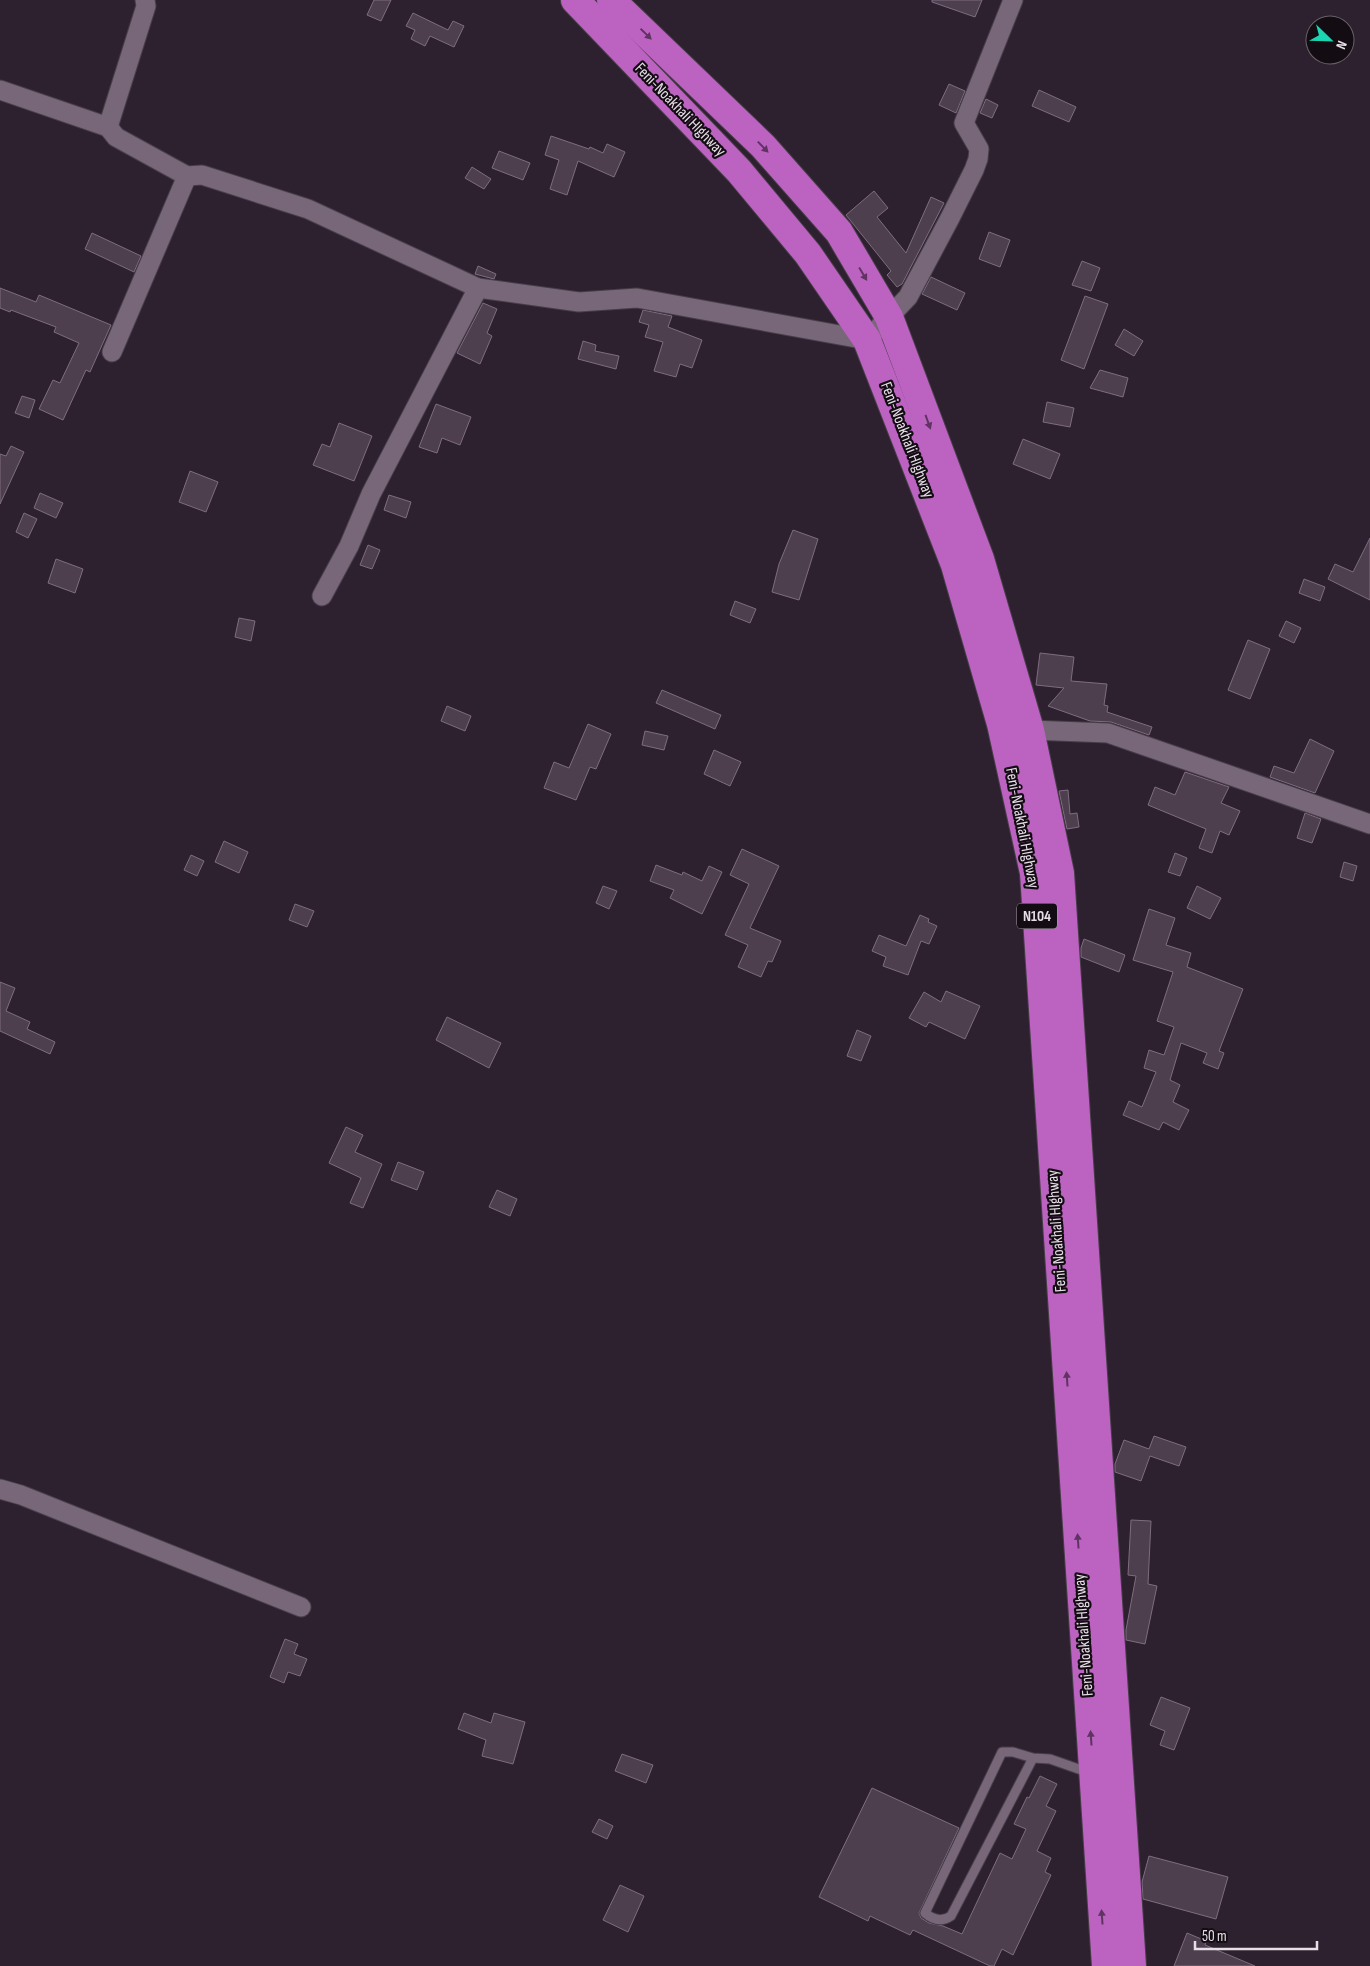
<svg xmlns="http://www.w3.org/2000/svg" width="1370" height="1966" font-family="'Sofia Sans Condensed',sans-serif">
<rect width="100%" height="100%" fill="#2e212f"/>
<!-- building -->
<g fill="#4e3f4f" stroke="#7e6d7f">
<polygon points="374,0 391,0 381,21 367,15"/>
<polygon points="932,0 982,0 975,17 932,2"/>
<polygon points="413,13 448,30 453,21 464,26 454,47 430,36 425,46 411,39 415,30 406,26"/>
<polygon points="949,84 965,91 956,113 939,105"/>
<polygon points="1039,90 1076,107 1069,122 1032,106"/>
<polygon points="986,99 998,105 992,118 980,113"/>
<polygon points="551,136 589,149 590,147 603,153 607,144 625,152 614,177 578,161 567,195 550,189 559,160 545,155"/>
<polygon points="499,151 530,163 523,180 492,168"/>
<polygon points="472,167 491,179 484,189 465,178"/>
<polygon points="874,191 888,208 877,217 906,253 931,197 944,203 902,284 897,287 887,275 891,271 846,215"/>
<polygon points="989,232 1010,240 1000,267 979,259"/>
<polygon points="92,233 141,256 134,272 85,249"/>
<polygon points="1082,261 1100,268 1091,291 1072,285"/>
<polygon points="478,266 496,274 494,279 475,274"/>
<polygon points="931,277 965,293 957,310 922,294"/>
<polygon points="0,288 36,302 39,295 111,325 90,372 86,370 63,420 39,409 53,380 60,383 79,343 54,332 56,327 11,310 10,312 0,308"/>
<polygon points="1085,296 1108,304 1084,369 1061,360"/>
<polygon points="483,303 497,309 487,333 492,336 480,364 457,353"/>
<polygon points="643,310 672,316 668,327 702,340 692,368 680,364 676,377 654,371 663,342 645,337 649,325 639,322"/>
<polygon points="1124,329 1143,341 1134,356 1115,345"/>
<polygon points="583,341 596,345 595,351 619,356 616,369 578,359"/>
<polygon points="1100,370 1128,378 1123,397 1090,388"/>
<polygon points="22,396 35,400 29,418 15,413"/>
<polygon points="1047,402 1074,408 1070,427 1043,422"/>
<polygon points="436,404 471,417 460,445 442,438 437,453 419,447"/>
<polygon points="339,423 372,436 354,481 313,465 322,444 330,447"/>
<polygon points="1023,439 1060,454 1050,479 1013,464"/>
<polygon points="11,446 24,452 0,504 0,454 6,456"/>
<polygon points="190,471 218,482 206,512 179,502"/>
<polygon points="40,493 63,503 56,518 34,508"/>
<polygon points="389,495 411,502 406,518 384,510"/>
<polygon points="24,513 37,519 28,538 16,532"/>
<polygon points="793,530 818,539 799,600 772,592 779,564"/>
<polygon points="1370,538 1370,600 1328,579 1335,564 1353,572"/>
<polygon points="368,545 380,550 372,569 360,565"/>
<polygon points="56,559 83,569 75,593 48,583"/>
<polygon points="1304,579 1325,587 1320,601 1299,593"/>
<polygon points="735,601 756,609 750,623 730,615"/>
<polygon points="239,618 255,621 251,641 235,637"/>
<polygon points="1286,621 1301,628 1294,643 1279,636"/>
<polygon points="1248,640 1270,649 1250,699 1228,690"/>
<polygon points="1040,653 1074,657 1071,681 1107,684 1104,705 1108,706 1107,712 1152,727 1149,735 1111,722 1090,721 1048,706 1064,688 1036,685"/>
<polygon points="662,690 721,715 715,729 656,703"/>
<polygon points="447,706 471,716 465,731 441,721"/>
<polygon points="588,724 611,734 596,769 590,767 576,800 544,788 554,762 569,768"/>
<polygon points="645,731 668,736 664,750 642,745"/>
<polygon points="1310,739 1334,751 1315,793 1270,777 1274,766 1294,773"/>
<polygon points="714,750 741,762 730,786 704,774"/>
<polygon points="1185,772 1229,787 1221,803 1240,811 1229,835 1220,831 1212,853 1199,848 1206,829 1148,805 1155,787 1175,795"/>
<polygon points="1068,790 1070,814 1077,813 1079,827 1067,829 1059,791"/>
<polygon points="1305,813 1321,819 1312,843 1297,838"/>
<polygon points="224,841 248,852 239,873 215,862"/>
<polygon points="742,849 779,866 750,928 781,941 772,962 768,961 761,977 738,967 748,945 725,935 749,884 730,875"/>
<polygon points="1175,853 1187,858 1180,876 1168,872"/>
<polygon points="191,855 204,861 197,876 184,870"/>
<polygon points="1344,862 1357,866 1353,881 1340,877"/>
<polygon points="656,865 682,875 683,872 702,881 709,866 722,872 702,914 670,898 674,890 650,881"/>
<polygon points="603,886 617,891 609,909 596,903"/>
<polygon points="1197,886 1221,898 1210,919 1187,908"/>
<polygon points="295,904 314,911 307,927 289,920"/>
<polygon points="1149,909 1175,918 1166,945 1191,953 1187,967 1243,989 1219,1051 1224,1053 1218,1069 1203,1063 1207,1053 1181,1043 1170,1080 1180,1085 1173,1102 1189,1110 1179,1130 1163,1122 1159,1130 1123,1115 1129,1101 1142,1107 1156,1072 1144,1068 1149,1050 1164,1055 1174,1027 1157,1021 1173,972 1133,960"/>
<polygon points="920,915 929,919 928,922 937,926 929,944 921,941 908,975 883,966 886,957 872,951 879,935 906,946"/>
<polygon points="1084,939 1125,955 1119,972 1081,957 1081,948"/>
<polygon points="0,982 15,988 6,1011 30,1022 27,1029 55,1042 50,1054 0,1031"/>
<polygon points="946,991 980,1006 965,1039 929,1022 926,1027 909,1018 924,992 941,1002"/>
<polygon points="447,1017 501,1043 489,1068 436,1040"/>
<polygon points="857,1030 871,1036 861,1061 847,1056"/>
<polygon points="346,1127 363,1135 355,1152 382,1164 363,1208 350,1203 361,1178 329,1163"/>
<polygon points="398,1162 424,1172 417,1190 391,1180"/>
<polygon points="497,1190 517,1199 510,1216 489,1207"/>
<polygon points="1154,1436 1186,1447 1179,1466 1150,1456 1141,1481 1115,1472 1115,1464 1124,1440 1149,1449"/>
<polygon points="1131,1520 1151,1521 1148,1584 1157,1586 1145,1644 1126,1640 1126,1630 1136,1576 1128,1575"/>
<polygon points="285,1639 298,1644 294,1654 307,1659 300,1676 288,1672 284,1683 270,1677"/>
<polygon points="1161,1697 1190,1708 1174,1750 1160,1745 1165,1731 1150,1725"/>
<polygon points="464,1713 491,1723 494,1713 525,1722 513,1764 482,1756 486,1740 458,1729"/>
<polygon points="622,1754 653,1765 646,1783 615,1771"/>
<polygon points="1040,1776 1057,1784 1046,1806 1056,1811 1037,1851 1051,1858 1045,1872 1051,1875 1013,1955 1002,1949 994,1966 990,1966 913,1930 910,1935 870,1916 868,1921 819,1897 872,1788 959,1828 919,1913 921,1918 929,1923 943,1926 962,1934 1000,1853 1012,1859 1026,1829 1014,1824 1027,1797 1029,1798"/>
<polygon points="599,1819 613,1826 607,1839 592,1832"/>
<polygon points="1149,1856 1228,1877 1216,1919 1143,1899 1142,1882"/>
<polygon points="620,1885 644,1896 628,1932 603,1920"/>
<polygon points="1187,1933 1206,1941 1205,1945 1255,1966 1174,1966"/>
</g>
<g fill="none" stroke-linecap="round" stroke-linejoin="round">
<!-- lane casing -->
<g stroke="#483d49" stroke-width="11">
<path id="lane" d="M1033,1758L951,1916C942,1922 933,1920 925,1913L1002,1752H1013L1033,1758L1050,1759L1090,1773"/>
</g>
<!-- street casing -->
<g stroke="#483d49" stroke-width="21">
<g id="street">
<polyline points="0,90 108,127 116,137 187,176 202,175 308,209 478,288 579,302 637,298 867,340 908,297 950,218 974,170 978,159 979,149 964,123 1013,0"/>
<polyline points="108,127 146,6 145,0"/>
<polyline points="112,352 187,176"/>
<polyline points="322,596 349,546 371,494 478,288"/>
<polyline points="1019,728 1030,730 1108,733 1370,824"/>
<polyline points="0,1489 21,1495 301,1607"/>
</g>
</g>
<!-- highway casing -->
<g stroke="#483d49" stroke-width="30">
<g id="highway">
<polyline points="575,0 739,171 808,254 867,340 955,565 1001,724 1034,873 1106,1966"/>
<polyline points="611,0 763,146 839,232 889,317 980,559 1030,730 1060,873 1132,1966"/>
</g>
</g>
<!-- lane -->
<use href="#lane" stroke="#776778" stroke-width="9"/>
<!-- street -->
<use href="#street" stroke="#776778" stroke-width="19"/>
<!-- highway -->
<use href="#highway" stroke="#bc63c2" stroke-width="28"/>
</g>
<!-- one-way arrows -->
<defs><path id="oneway-solid" d="M-6-.8H1V-3.2L6.5 0L1 3.2V.8H-6Z" transform="scale(1.25)"/></defs>
<g fill="#5f3462">
<use href="#oneway-solid" transform="translate(646 34) rotate(44)"/>
<use href="#oneway-solid" transform="translate(763 147) rotate(46)"/>
<use href="#oneway-solid" transform="translate(863 274) rotate(59)"/>
<use href="#oneway-solid" transform="translate(928 422) rotate(70)"/>
<use href="#oneway-solid" transform="translate(1067 1379) rotate(-94)"/>
<use href="#oneway-solid" transform="translate(1078 1541) rotate(-94)"/>
<use href="#oneway-solid" transform="translate(1091 1738) rotate(-94)"/>
<use href="#oneway-solid" transform="translate(1102 1917) rotate(-94)"/>
</g>
<g text-anchor="middle" dominant-baseline="central" stroke-width="4.5" stroke-linejoin="round" paint-order="stroke">
<!-- shield labels -->
<rect fill="#130d13" stroke="#a79fa8" stroke-width="1" x="1017" y="903.5" width="40" height="25" rx="4"/>
<g font-size="15" font-weight="bold" fill="#e7dee8">
<text x="1037" y="916">N104</text>
</g>
<!-- street labels -->
<g font-size="16" fill="#e7dee8" stroke="#130d13">
<text transform="translate(680 110) rotate(46)">Feni-Noakhali HIghway</text>
<text transform="translate(907 440) rotate(69)">Feni-Noakhali HIghway</text>
<text transform="translate(1022 828) rotate(79)">Feni-Noakhali HIghway</text>
<text transform="translate(1057 1231) rotate(-94)">Feni-Noakhali HIghway</text>
<text transform="translate(1084 1635) rotate(-94)">Feni-Noakhali HIghway</text>
</g>
</g>
<!-- north arrow -->
<g transform="translate(1330 40) rotate(113)"><circle r="24" fill="#130d13" stroke="#686168"/>
<path d="M0-4L9 19L0 12L-9 19Z" fill="#1ad5b2"/>
<text y="-8" font-size="14" font-weight="bold" text-anchor="middle" fill="#e7dee8">N</text>
</g>
<!-- scale -->
<path d="M1195 1941v8h122v-8" fill="none" stroke="#e7dee8" stroke-width="2.5"/>
<text x="1202" y="1941" font-size="15" fill="#e7dee8" stroke="#130d13" stroke-width="4" paint-order="stroke">50 m</text>
</svg>
